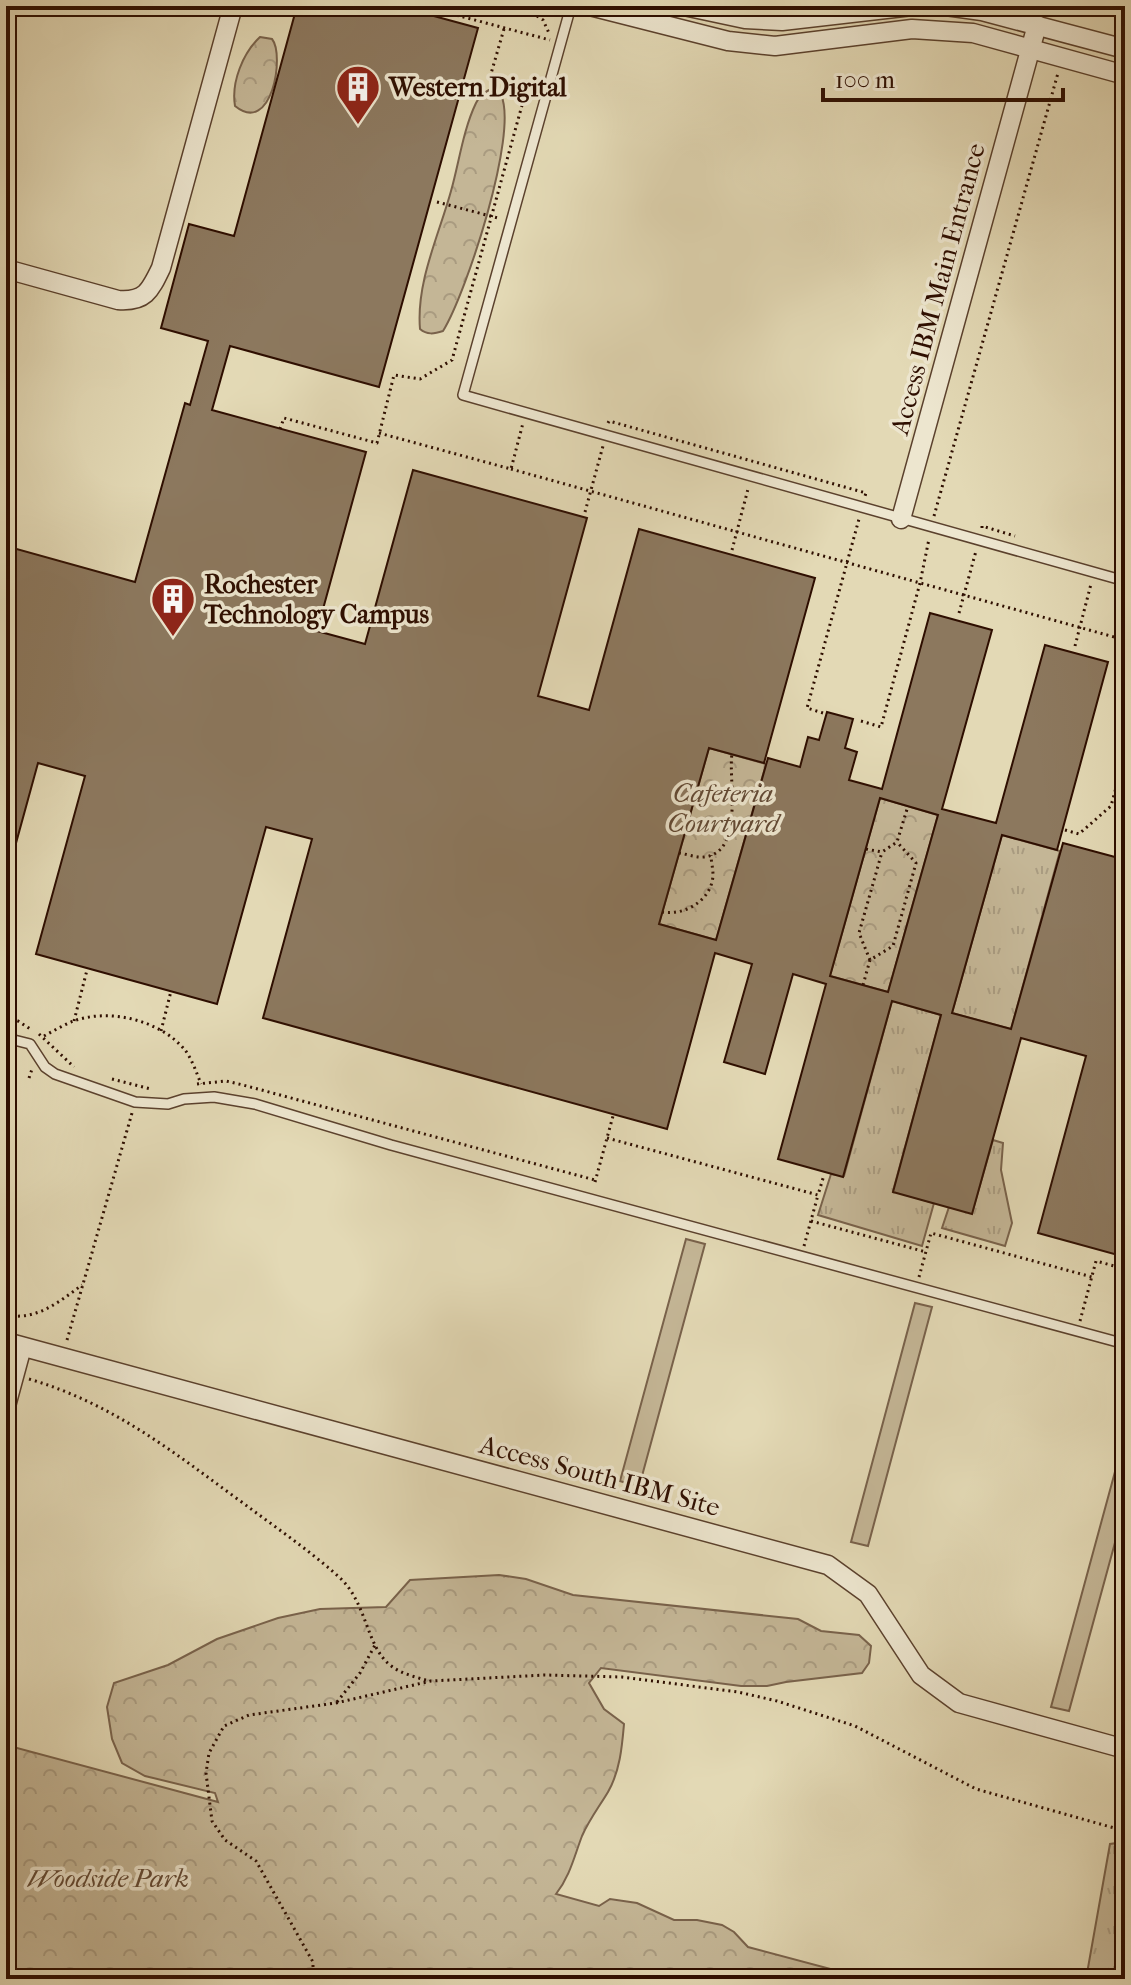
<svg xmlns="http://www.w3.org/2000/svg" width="1131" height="1985" font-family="'IM FELL French Canon',serif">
<defs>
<pattern id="grass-tufts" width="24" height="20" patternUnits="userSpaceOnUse" patternTransform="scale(2)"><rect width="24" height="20" fill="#c4b696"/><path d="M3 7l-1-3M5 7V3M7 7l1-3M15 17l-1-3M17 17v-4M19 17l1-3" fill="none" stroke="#a99b80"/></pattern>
<pattern id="forest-crowns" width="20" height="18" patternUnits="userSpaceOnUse" patternTransform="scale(2)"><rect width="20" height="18" fill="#c4b696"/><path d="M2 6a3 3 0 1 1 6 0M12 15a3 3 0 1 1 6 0" fill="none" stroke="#a99b80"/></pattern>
</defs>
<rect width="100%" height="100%" fill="#e3d9b5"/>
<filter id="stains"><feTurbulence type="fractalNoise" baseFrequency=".0025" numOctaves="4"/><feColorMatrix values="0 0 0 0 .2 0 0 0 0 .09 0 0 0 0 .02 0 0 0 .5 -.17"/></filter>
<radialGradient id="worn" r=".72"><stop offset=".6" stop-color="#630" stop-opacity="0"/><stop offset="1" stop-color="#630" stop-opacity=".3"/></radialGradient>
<!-- grass -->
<g fill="url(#grass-tufts)" stroke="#79624b" stroke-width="2">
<polygon points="1002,835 1060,851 1011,1029 952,1013"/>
<polygon points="892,1001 941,1015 893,1191 934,1203 922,1246 818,1215 831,1174 844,1176"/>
<polygon points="993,1140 1003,1143 1001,1170 1012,1223 1005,1246 942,1228 949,1207 972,1213"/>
<polygon points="1125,1842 1125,1979 1086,1979 1110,1844"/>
</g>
<!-- forest -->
<g fill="url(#forest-crowns)" stroke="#79624b" stroke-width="2">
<path d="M260,37L272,39C285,55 272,136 235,106C231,82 243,53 260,37Z"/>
<path d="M489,90L501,95C519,133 466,294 443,331C434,334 427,335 420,329C416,282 439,235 451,191C459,163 463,130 476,103C479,97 483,93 489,90Z"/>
<polygon points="709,748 766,764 716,940 659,924"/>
<polygon points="880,798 938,815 888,992 830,976"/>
<path d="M499,1575L526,1579L573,1595L798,1619L821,1631L859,1635L871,1646L869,1663L862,1673L786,1682L767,1686H741L601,1668L589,1683L604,1709L624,1724C622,1747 620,1771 608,1792C599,1807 589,1820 582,1836C574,1857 570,1876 556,1894L599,1906L610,1899L637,1903L674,1920H697L722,1925L734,1932L748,1947L868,1979H6V1745L218,1802L215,1793L145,1776L122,1763L112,1739L107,1707L114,1683L168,1665L217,1639L278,1618L320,1609L386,1607L410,1580Z"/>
</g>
<!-- garden -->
<g fill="#c4b696" stroke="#79624b" stroke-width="2">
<polygon points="686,1239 705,1244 639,1487 620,1481"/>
<polygon points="915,1303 932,1307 868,1546 851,1542"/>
<polygon points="1125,1435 1125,1506 1069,1711 1051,1707"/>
</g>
<!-- building -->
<path fill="#8c785e" stroke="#2e0e00" stroke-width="2" fill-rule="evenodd" d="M297,6H397L478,28L379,387L230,346L212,410L366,452L317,631L365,644L413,470L587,518L538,696L589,710L639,529L815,578L764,763L709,748L659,924L716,940L768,758L800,767L808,737L819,740L827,712L853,719L845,748L857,752L849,780L882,789L930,613L992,630L942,809L996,823L1045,645L1108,662L1057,850L1002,835L952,1013L1011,1029L1063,843L1115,857L1121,834H1125V1257L1038,1233L1086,1056L1021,1038L972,1214L893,1192L941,1015L892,1001L843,1177L778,1159L826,984L793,974L765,1074L724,1062L752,964L715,953L667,1129L263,1018L312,839L266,827L217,1004L36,954L85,776L38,763L10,865L6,864V546L135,582L185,403L190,405L208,341L161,328L189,224L234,236ZM880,798L938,815L888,992L830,976Z"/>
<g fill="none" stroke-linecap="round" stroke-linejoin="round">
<!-- service casing -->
<g stroke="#5b412d" stroke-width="12">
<g id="service">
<polyline points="571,6 463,395 1125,581"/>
<polyline points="6,1038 30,1044 45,1067 55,1074 135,1102 168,1104 184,1099 214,1097 255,1104 391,1145 1125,1344"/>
</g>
</g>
<!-- minor casing -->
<g stroke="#5b412d" stroke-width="21">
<g id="minor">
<polyline points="590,6 728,41 775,46 912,29 973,33 1125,75"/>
<polyline points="684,6 745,19 782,21 912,6"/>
<polyline points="946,6 982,11 1125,49"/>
<path d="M6,269L118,300C145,302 150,291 161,268L233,6"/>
<polyline points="901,519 1037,25"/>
<polyline points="6,1342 828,1565 868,1594 921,1675 959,1703 1125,1749"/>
<polyline points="6,1406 22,1347"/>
</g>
</g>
<!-- path -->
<g stroke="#2e0e00" stroke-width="3" stroke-dasharray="2 4" stroke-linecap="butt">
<polyline points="422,6 550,40"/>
<polyline points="522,6 543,20 549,33"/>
<polyline points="504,29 490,77 534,89"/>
<polyline points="557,96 566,99"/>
<polyline points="437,202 498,218"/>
<polyline points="608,423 609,421 866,493 865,496"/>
<polyline points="280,429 284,418 377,443 394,375 420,379 452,360 527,87 536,81"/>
<polyline points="379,433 511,469 523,423"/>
<polyline points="511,469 1125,640"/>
<polyline points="585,512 603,446"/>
<polyline points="934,516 1058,73"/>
<polyline points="982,528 982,526 1015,536"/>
<polyline points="732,550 748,489"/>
<polyline points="959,613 976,551"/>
<polyline points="1075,646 1091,584"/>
<polyline points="823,713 807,708 859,519"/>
<polyline points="861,721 881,727 920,583 929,539"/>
<polyline points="1065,830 1079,834 1111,806 1125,755"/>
<polyline points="866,849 882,852 897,842 908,806"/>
<path d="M679,853C687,854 696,858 704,857C745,853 728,778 732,754"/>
<path d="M662,912C685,916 712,900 713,875C713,868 711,861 711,855"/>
<polyline points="870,960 859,933 882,852"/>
<polyline points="863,985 870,960 893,946 916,863 897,842"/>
<polyline points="6,1017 18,1021 32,1030"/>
<polyline points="74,1021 87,970"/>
<polyline points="161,1031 171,991"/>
<polyline points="39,1034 74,1067"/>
<path d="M44,1036C53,1031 62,1026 71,1022C108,1007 160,1020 185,1050C192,1059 197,1074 201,1084"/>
<polyline points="29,1078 32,1069"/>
<polyline points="112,1079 151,1089"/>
<polyline points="197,1084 226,1081 243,1085 595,1180"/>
<polyline points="607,1138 818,1195 824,1175"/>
<polyline points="595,1182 613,1116"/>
<polyline points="811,1221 926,1252"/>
<polyline points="804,1246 818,1195"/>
<polyline points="919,1277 931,1233 1092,1277"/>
<path d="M6,1315C36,1321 59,1302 82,1285"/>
<polyline points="1080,1321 1096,1261 1125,1269"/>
<polyline points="67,1340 132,1113"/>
<path d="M29,1379C114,1404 173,1452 243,1503C275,1527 309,1550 339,1577C367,1602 366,1646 390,1665C401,1674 416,1677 429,1681"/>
<polyline points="337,1702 360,1673 375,1645"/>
<polyline points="313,1979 313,1962 256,1861 225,1840 212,1821 206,1773 209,1753 224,1726 249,1715 336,1703 431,1681 545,1675 622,1677 738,1692 777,1701 855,1726 976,1789 1125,1831"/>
</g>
<!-- service -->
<use href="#service" stroke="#ede6cf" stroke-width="9"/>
<!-- minor -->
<use href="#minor" stroke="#ede6cf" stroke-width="18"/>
</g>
<!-- icons -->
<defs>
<g id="building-pin" transform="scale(2.3)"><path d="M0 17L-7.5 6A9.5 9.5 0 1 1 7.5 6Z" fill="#8f2418" stroke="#ede6cf"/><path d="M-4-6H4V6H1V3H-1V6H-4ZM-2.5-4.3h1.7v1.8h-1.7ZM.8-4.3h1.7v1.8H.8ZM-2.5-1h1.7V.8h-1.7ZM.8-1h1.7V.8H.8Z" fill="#fff"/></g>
</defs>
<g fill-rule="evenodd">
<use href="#building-pin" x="358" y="87"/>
<use href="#building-pin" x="173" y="599"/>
</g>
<g text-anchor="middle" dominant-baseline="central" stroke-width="7" stroke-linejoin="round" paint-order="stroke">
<!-- poi labels -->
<g font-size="26" font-weight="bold" fill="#2e0e00" stroke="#ede6cf" text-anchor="start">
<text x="389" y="87">Western Digital</text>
<text x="204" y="584">Rochester<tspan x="204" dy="30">Technology Campus</tspan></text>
</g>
<!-- street labels -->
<g font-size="26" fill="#2e0e00" stroke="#ede6cf">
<text transform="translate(938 289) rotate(-75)">Access IBM Main Entrance</text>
<text transform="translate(600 1476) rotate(15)">Access South IBM Site</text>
</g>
<!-- park labels -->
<g font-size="26" font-style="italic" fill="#624934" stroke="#ede6cf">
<text x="723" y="793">Cafeteria<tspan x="723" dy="30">Courtyard</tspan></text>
<text x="108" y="1878">Woodside Park</text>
</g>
</g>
<!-- margin -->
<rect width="1131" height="1985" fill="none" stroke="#e3d9b5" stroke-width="32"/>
<rect x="8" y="8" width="1115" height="1969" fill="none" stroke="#2e0e00" stroke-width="4"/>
<rect x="16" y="16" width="1099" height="1953" fill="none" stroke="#2e0e00" stroke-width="2"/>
<!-- scale -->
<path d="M823 88v12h240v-12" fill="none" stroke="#2e0e00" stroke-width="4"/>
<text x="835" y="88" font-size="24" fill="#2e0e00" stroke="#ede6cf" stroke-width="6" paint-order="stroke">100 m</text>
<rect width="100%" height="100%" filter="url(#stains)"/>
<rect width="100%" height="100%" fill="url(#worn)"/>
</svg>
